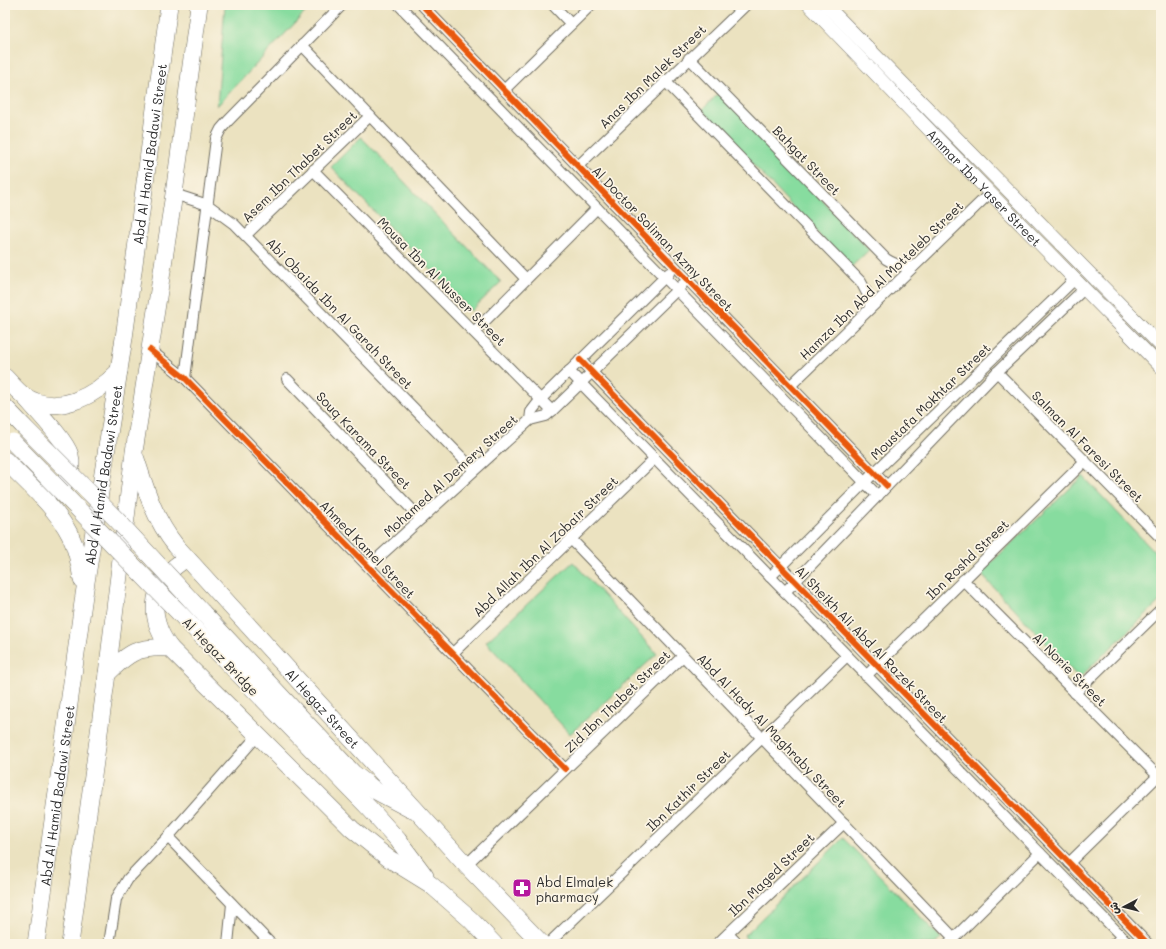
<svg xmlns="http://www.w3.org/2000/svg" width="1166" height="949" font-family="Mali,'Playpen Sans Arabic',sans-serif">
<rect width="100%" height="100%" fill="#fcf5e5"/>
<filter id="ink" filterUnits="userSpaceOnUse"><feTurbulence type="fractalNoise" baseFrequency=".025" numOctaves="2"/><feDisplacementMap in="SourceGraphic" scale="8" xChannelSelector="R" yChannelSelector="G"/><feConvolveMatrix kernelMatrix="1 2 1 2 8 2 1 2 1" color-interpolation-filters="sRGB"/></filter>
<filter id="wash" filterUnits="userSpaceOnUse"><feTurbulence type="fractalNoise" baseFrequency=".012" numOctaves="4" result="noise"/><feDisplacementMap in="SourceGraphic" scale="16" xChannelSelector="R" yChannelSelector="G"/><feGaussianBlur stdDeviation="0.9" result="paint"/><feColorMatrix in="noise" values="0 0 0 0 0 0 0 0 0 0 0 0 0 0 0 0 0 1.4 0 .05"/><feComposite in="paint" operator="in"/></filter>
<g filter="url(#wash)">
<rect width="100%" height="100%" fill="#ebe2c0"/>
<!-- green -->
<g fill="#87dc9f" stroke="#598465">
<polygon points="225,5 312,5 217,106"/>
<polygon points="720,92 869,250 850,268 702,110"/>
<polygon points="361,137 501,282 471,311 331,167"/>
<polygon points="1083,476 1161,559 1161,600 1079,678 980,573"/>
<polygon points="573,562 657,654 570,734 486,642"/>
<polygon points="843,838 941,938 935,944 751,944 744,936"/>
</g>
</g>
<g filter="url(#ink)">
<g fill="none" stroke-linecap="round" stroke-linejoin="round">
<!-- minor casing -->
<g stroke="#6e6b5f" stroke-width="12">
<g id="minor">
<polyline points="399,5 878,496"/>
<polyline points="422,5 887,486"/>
<polyline points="553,5 571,24"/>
<polyline points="302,45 526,279"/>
<path d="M689,58L886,259C896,265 902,267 913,267"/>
<polyline points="665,81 861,282 870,299 870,308"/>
<polyline points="504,90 591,5"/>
<polyline points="578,166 746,5"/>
<polyline points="313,170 552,411"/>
<polyline points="174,194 208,205 234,224 474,470"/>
<polyline points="246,235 370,116"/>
<polyline points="474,332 597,208"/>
<polyline points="150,350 185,378 565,769"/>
<polyline points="580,360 1148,944"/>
<polyline points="569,371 1129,944"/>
<polyline points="997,372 1161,538"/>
<polyline points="185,378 216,139 221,129 228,121 342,5"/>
<polyline points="287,379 421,519"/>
<polyline points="790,386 990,193"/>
<polyline points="530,420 531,412 541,399 669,273"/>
<polyline points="571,539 954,938"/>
<polyline points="369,566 530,420 546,416 552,411 682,285"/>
<polyline points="770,577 874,473 1075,279"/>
<polyline points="963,580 1158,776"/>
<polyline points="785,592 997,372 1084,289"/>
<polyline points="453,653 654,459"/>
<polyline points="866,676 1085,461"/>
<polyline points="1075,693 1161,609"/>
<polyline points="168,837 271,944"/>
<polyline points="1069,863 1161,773"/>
<polyline points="466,865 683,656"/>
<polyline points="728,934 738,944"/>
<polyline points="109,944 116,899 128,879 168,837 258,735"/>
<polyline points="228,944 232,904"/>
<polyline points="548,944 847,656"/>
<polyline points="717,944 844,823"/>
<polyline points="948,944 1040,853"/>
<polyline points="1114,944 1122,937"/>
</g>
</g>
<!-- tertiary casing -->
<g stroke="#6e6b5f" stroke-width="14">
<g id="tertiary">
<path id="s1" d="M809,5L990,193L1161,367"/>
<polyline points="826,5 1161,346"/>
</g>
</g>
<!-- primary casing -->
<g stroke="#6e6b5f" stroke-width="18">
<g id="primary">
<path d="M5,377C11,383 16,390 23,395C56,418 95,396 119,371"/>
<path d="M23,395C35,409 65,439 70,455C72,463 71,472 67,479C62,487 53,491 44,492"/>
<polyline points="5,407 24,427"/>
<path id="s2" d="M136,459C146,491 155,520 176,546L466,865L542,944"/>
<path d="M5,460C27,483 55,506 70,535C77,549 80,565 82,580"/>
<polyline points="202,612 353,773 376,791 410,809"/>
<polyline points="191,625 370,809 398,840 425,876"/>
<path d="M170,648C145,615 152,579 187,558"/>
<path d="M107,674C129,652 138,646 170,648L352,829L388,858L430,884L470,919L494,944"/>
<path id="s3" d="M36,944L84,595L124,338L169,5"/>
<polyline points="70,944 107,674 134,452 174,194 199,5"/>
</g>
</g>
<!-- minor -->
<use href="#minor" stroke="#fff" stroke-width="10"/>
<!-- tertiary -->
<use href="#tertiary" stroke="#fff" stroke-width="13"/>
<!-- primary -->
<use href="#primary" stroke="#fff" stroke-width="17"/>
<!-- primary-bridge casing -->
<g stroke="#6e6b5f" stroke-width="18" stroke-linecap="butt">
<g id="primary-bridge">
<polyline points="24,427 117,520 202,612"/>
<polyline points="13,442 191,625"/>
</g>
</g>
<!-- primary-bridge -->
<use href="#primary-bridge" stroke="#fff" stroke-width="17"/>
<!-- cycleway casing -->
<g stroke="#fcf5e5" stroke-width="8">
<g id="cycleway">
<polyline points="422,5 887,486"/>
<polyline points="150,350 185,378 565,769"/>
<polyline points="580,360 1148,944"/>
</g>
</g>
<!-- cycleway -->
<use href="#cycleway" stroke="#e8590c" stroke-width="6"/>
</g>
</g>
<!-- icons -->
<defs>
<g id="pharmacy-square" transform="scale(1)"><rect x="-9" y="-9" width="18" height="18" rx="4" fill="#b5179e" stroke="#fcf5e5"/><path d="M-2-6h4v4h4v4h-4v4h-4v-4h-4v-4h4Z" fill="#fff"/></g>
</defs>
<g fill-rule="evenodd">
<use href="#pharmacy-square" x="522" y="888"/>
</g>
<g text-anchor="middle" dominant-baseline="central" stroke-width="3.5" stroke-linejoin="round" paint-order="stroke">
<!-- street labels -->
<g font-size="13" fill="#2b2b2b" stroke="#fcf5e5">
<text transform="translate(652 76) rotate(-44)">Anas Ibn Malek Street</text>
<text stroke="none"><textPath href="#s3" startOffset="798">Abd Al Hamid Badawi Street</textPath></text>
<text transform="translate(807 160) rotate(46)">Bahgat Street</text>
<text transform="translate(299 166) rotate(-44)">Asem Ibn Thabet Street</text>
<text stroke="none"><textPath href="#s1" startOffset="253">Ammar Ibn Yaser Street</textPath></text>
<text transform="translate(663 238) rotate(46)">Al Doctor Soliman Azmy Street</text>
<text transform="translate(881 280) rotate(-44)">Hamza Ibn Abd Al Motteleb Street</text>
<text transform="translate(442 281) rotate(45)">Mousa Ibn Al Nusser Street</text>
<text transform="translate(340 313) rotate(46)">Abi Obaida Ibn Al Garah Street</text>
<text transform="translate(930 401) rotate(-44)">Moustafa Mokhtar Street</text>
<text transform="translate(364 440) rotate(46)">Souq Karama Street</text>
<text transform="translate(1088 446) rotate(45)">Salman Al Faresi Street</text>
<text stroke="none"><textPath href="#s3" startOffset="474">Abd Al Hamid Badawi Street</textPath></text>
<text transform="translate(450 475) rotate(-42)">Mohamed Al Demery Street</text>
<text transform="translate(545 546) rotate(-44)">Abd Allah Ibn Al Zobair Street</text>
<text transform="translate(368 549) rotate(46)">Ahmed Kamel Street</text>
<text transform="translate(967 559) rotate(-44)">Ibn Roshd Street</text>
<text transform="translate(872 644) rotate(46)">Al Sheikh Ali Abd Al Razek Street</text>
<text transform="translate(221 656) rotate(46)">Al Hegaz Bridge</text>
<text transform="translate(1070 669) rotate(45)">Al Norie Street</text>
<text transform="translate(617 701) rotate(-44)">Zid Ibn Thabet Street</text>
<text stroke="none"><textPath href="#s2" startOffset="315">Al Hegaz Street</textPath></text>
<text transform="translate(772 730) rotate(46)">Abd Al Hady Al Maghraby Street</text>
<text transform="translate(688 790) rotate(-44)">Ibn Kathir Street</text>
<text stroke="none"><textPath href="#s3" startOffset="150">Abd Al Hamid Badawi Street</textPath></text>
<text transform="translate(771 874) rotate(-44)">Ibn Maged Street</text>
</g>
<!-- poi labels -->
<g font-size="13" fill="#2b2b2b" stroke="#fcf5e5" text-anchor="start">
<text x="536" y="881">Abd Elmalek<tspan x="536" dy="15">pharmacy</tspan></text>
</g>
</g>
<!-- margin -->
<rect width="1166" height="949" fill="none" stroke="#fcf5e5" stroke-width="20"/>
<!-- north arrow -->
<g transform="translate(1124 907) rotate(263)" stroke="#fcf5e5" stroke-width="3" paint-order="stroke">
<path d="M0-3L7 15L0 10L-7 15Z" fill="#2b2b2b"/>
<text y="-6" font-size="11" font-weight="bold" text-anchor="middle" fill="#2b2b2b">ش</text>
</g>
</svg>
